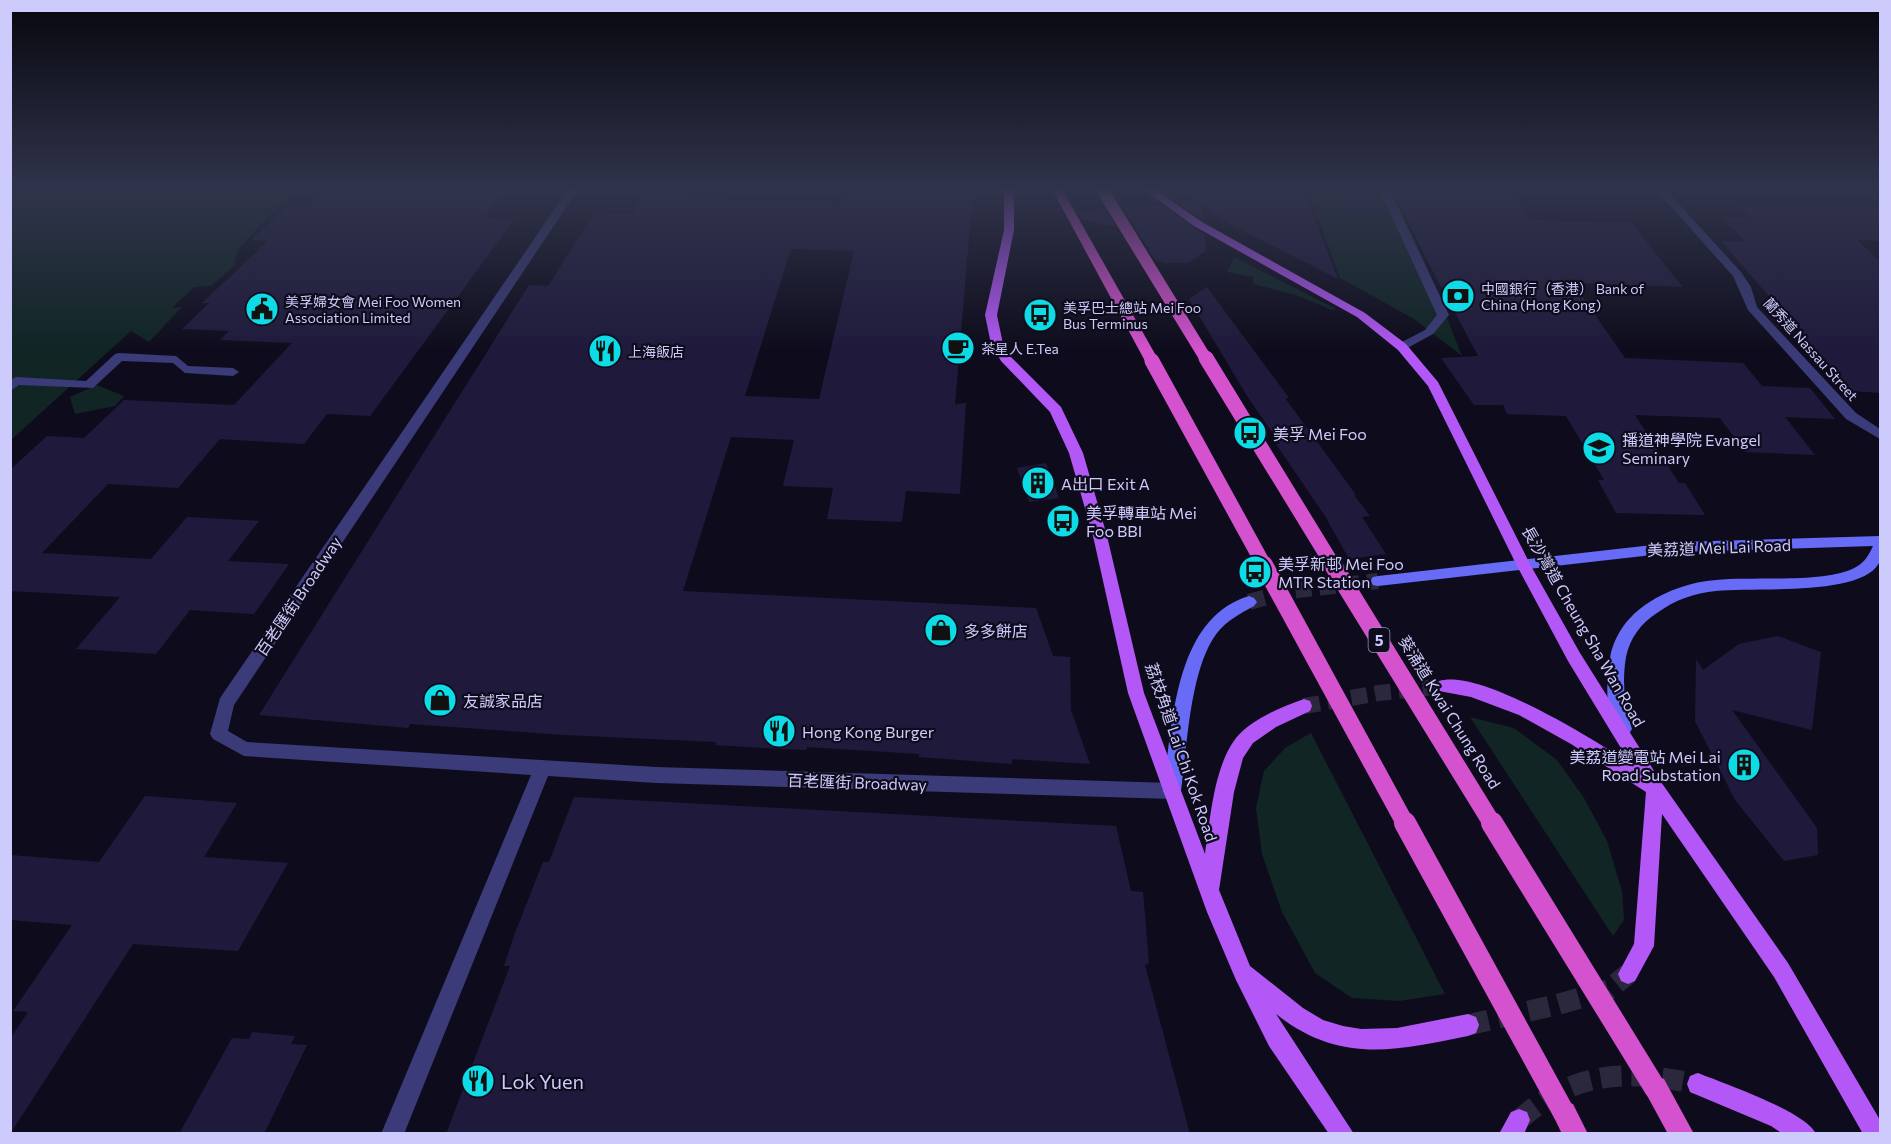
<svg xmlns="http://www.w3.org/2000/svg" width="1891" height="1144" font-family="Commissioner,'Noto Sans TC',sans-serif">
<rect width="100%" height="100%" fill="#0e0c1c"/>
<!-- green -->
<g fill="#102524">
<polygon points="10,191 295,191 264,221 237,251 234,266 211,286 194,287 172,308 182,307 149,342 131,331 11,440"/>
<polygon points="1308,191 1391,191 1425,263 1462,356 1414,319 1340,278"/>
<polygon points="1234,257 1336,309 1332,310 1296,295 1253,284 1253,277 1227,272"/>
<polygon points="97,385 124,396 115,406 75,414 70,397"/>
<polygon points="1470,717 1514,728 1557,760 1584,798 1607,841 1622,891 1624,920 1613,936"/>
<polygon points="1311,733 1445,994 1399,1001 1352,998 1315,973 1282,912 1262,854 1256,808 1264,771 1285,748"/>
</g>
<!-- water -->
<polygon fill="#0e233e" points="1340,191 1369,191 1381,217 1351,216"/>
<!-- building -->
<g fill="#1f1a3c" fill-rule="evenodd">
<polygon points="324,191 505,191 483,218 515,219 370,416 327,414 304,444 220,439 178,488 108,484 42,553 151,559 187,517 259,521 228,561 289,564 254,614 190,610 156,654 76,649 120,597 10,591 10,470 47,436 84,438 124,400 234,405 292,343 220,340 229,331 182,329 209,303 202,303 268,241 251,240 286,207 307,208"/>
<path d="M646,191H688L684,198L845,204V191H973L955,404L966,403L960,494L906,491L902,522L827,519L833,488L783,486L794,440L731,437L683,591L1036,608L1053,656L1070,657L1071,710L1090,764L1012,759V764L919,757V754L807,747L806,750L764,748L715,745L716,742L565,735L410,724L408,728L259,715L529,285L548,286L594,213L633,214ZM791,249L854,251L819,399L745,396Z"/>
<polygon points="1182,191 1304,191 1338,279 1226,222 1202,205 1204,220 1179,204 1197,202"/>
<polygon points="1397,191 1510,191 1530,220 1631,223 1683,287 1573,283 1625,358 1743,363 1762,386 1810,388 1835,419 1785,417 1815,455 1745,452 1720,418 1635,415 1679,483 1685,483 1705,515 1616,513 1598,480 1604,480 1566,416 1507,414 1503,405 1474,405 1441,358 1478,356 1429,264 1394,193 1398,193"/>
<polygon points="1736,204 1881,208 1881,241 1857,240 1881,262 1881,393 1851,391 1721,241 1746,242 1722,217 1751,218"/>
<polygon points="1161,205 1205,235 1206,251 1188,263 1164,263 1155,260 1123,208"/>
<polygon points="1105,210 1116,227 1081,219 1078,212"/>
<polygon points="1207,287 1289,398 1285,398 1356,495 1354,495 1370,516 1362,517 1386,554 1349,559 1325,516 1276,444 1280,444 1247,396 1189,299"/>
<polygon points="1046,463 1059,498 1029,502 1017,468"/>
<polygon points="1778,636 1821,652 1812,730 1732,710 1817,828 1818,855 1784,861 1735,800 1695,721 1696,659 1703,670 1739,644"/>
<polygon points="145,796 237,803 204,857 288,863 238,951 133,944 10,1134 10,1039 28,1012 13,1011 72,925 10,920 10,855 99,862"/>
<polygon points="574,797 1116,826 1131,891 1143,892 1149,963 1145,965 1190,1134 446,1134 510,966 504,966 515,933 543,862 549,862"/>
<polygon points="252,1032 295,1036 291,1044 307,1045 264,1134 179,1134 232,1038 249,1039"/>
</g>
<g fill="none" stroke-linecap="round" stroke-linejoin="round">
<!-- secondary-tunnel -->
<polyline stroke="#2b283e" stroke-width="16" stroke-dasharray="16 8" stroke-linecap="butt" points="1249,602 1289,591 1378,581"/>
<!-- primary-tunnel-far1 -->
<polyline stroke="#2b283e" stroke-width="16" stroke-dasharray="16 8" stroke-linecap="butt" points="1304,706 1379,693 1445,686"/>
<!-- primary-tunnel -->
<g stroke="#2b283e" stroke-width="21" stroke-dasharray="21 10" stroke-linecap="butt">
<polyline points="1468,1025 1556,1005 1608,990 1628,974"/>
<path d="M1519,1120C1578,1069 1625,1070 1698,1084"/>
</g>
<!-- pedestrian -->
<g fill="#3a3b78" fill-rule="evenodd">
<polygon points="1380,191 1390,191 1449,315 1433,334 1402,351 1396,347 1398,344 1425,330 1437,315"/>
<polygon points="119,353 176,356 188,366 233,368 239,372 233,376 185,373 173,363 122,361 93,388 19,385 10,391 10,380 16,377 86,381 115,354"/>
</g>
<!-- minor -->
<g fill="#3a3b78" fill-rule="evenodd">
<polygon points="567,191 577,191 234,705 228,731 247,742 656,767 1172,783 1178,785 1181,791 1178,797 1172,799 656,783 548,776 404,1134 381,1134 531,775 244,756 213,739 210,734 220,698"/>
<polygon points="1657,191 1667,191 1741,272 1751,287 1757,307 1856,413 1880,429 1880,439 1846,419 1748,310 1733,276"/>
</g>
<!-- secondary -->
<g fill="#676bf6" fill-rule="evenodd">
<path d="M1880,536C1881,543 1883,556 1879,563C1861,597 1751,587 1716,591C1694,593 1675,600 1657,613C1641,623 1630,638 1626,657C1622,681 1624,705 1632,729L1629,734L1623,736L1617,734C1605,711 1606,683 1610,658C1614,635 1628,616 1648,603C1668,590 1691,582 1716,580C1751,576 1828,584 1856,567C1864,563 1869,555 1873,546L1679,552L1378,586L1373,585L1370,581L1373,577L1378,576L1679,542Z"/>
<path d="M1249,596L1254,598L1257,602L1254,606C1241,613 1226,621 1217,633C1190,668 1187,747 1181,791L1178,797L1172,799L1166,797L1163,791C1173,726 1173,619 1249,596Z"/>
</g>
<!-- primary -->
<g fill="#b358f6" fill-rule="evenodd">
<path d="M1004,191H1014V230L997,315L1003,344L1010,356L1061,407L1083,453L1107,536L1144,693L1205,854C1210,820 1214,766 1236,738C1252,719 1281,707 1304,699L1310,701L1312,706L1310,711L1276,727L1253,743L1243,758L1234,792L1219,890L1250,966L1303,1008L1323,1020L1343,1026L1361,1029L1397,1028L1468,1014L1476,1017L1479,1025L1476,1033L1468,1036C1395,1051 1339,1064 1276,1014L1354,1134H1329L1269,1046L1236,980L1207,912L1128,693L1093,536L1069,453L1050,412L1001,361L991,344L985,315L1004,230Z"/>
<path d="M1146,191H1157L1202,222L1365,313L1406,344L1438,382L1531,566L1580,653L1661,782L1788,963L1880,1120V1134H1863L1774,977L1662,814L1654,946L1635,981L1628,984L1621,981L1618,974L1634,944L1646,792L1571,744L1519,715L1471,697L1439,691L1437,686L1439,681C1480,668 1594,740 1630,763L1568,661L1517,566L1428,386L1398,350L1357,317L1194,226Z"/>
<path d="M1698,1073C1723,1083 1807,1112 1816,1134H1783L1771,1126L1690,1092L1687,1084L1690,1076Z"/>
<polygon points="1519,1109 1527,1112 1530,1120 1524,1134 1499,1134 1511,1112"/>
</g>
<!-- trunk -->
<g fill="#d452ce" fill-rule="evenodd">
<polygon points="1053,191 1063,191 1159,361 1157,364 1152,365 1145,361"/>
<polygon points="1655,1076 1664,1079 1694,1134 1668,1134 1643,1088 1646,1079"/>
<polygon points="1564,1101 1573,1104 1588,1134 1562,1134 1552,1113 1555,1104"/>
</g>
<!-- trunk-bridge-far3 -->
<polyline stroke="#d452ce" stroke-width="12" points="1103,191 1206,359"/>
<!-- trunk-bridge-far2 -->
<g stroke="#d452ce" stroke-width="15">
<polyline points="1206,358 1334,567"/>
<polyline points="1152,361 1265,567"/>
</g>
<!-- trunk-bridge-far1 -->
<g stroke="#d452ce" stroke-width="18">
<polyline points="1264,565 1406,825"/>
<polyline points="1333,565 1493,825"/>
</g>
<!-- trunk-bridge -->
<g stroke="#d452ce" stroke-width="22">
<polyline points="1405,823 1564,1113"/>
<polyline points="1492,823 1655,1088"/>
</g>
</g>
<!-- sky -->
<linearGradient id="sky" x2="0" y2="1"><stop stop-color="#08070f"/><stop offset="0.54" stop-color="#30344b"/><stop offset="1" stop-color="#30344b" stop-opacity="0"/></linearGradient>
<rect width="1891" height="351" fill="url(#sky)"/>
<!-- icons -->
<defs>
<g id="bank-disc" transform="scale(1.725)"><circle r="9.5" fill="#0ddbe5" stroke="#0e0c1c"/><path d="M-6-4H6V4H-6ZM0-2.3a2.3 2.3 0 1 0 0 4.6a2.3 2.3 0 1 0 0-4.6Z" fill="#111"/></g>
<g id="civic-disc" transform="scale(1.725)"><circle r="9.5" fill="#0ddbe5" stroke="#0e0c1c"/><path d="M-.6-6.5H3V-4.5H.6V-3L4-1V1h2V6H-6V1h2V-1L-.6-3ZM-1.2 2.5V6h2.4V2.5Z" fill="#111"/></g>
<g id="bus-disc" transform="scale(1.725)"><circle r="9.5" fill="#0ddbe5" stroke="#0e0c1c"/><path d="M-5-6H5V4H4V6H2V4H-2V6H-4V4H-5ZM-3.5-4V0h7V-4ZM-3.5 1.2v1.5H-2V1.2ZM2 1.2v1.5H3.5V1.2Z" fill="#111"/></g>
<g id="cafe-disc" transform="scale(1.725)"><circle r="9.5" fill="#0ddbe5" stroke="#0e0c1c"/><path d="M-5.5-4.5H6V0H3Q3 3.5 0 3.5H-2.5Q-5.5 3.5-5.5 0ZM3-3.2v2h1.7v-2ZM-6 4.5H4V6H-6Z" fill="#111"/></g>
<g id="restaurant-disc" transform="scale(1.725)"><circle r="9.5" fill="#0ddbe5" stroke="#0e0c1c"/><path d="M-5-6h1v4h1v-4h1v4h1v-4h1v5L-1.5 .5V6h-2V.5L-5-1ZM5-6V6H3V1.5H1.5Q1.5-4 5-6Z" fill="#111"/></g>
<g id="university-disc" transform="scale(1.725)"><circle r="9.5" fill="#0ddbe5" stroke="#0e0c1c"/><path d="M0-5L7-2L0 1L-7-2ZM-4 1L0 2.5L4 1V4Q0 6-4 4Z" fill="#111"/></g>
<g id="building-disc" transform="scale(1.725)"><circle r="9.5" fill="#0ddbe5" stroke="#0e0c1c"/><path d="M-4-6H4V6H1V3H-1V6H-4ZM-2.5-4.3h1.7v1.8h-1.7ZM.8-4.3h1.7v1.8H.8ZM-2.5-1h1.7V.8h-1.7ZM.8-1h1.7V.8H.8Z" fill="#111"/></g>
<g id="shop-disc" transform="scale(1.725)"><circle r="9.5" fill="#0ddbe5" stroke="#0e0c1c"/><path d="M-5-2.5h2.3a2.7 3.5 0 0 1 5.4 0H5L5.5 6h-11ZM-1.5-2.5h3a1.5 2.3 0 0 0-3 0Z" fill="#111"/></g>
</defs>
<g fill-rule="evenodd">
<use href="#bank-disc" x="1458" y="296"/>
<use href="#civic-disc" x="262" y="309"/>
<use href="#bus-disc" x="1040" y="315"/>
<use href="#cafe-disc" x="958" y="348"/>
<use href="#restaurant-disc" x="605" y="351"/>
<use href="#bus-disc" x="1250" y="433"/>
<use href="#university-disc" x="1599" y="448"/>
<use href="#building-disc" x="1038" y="483"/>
<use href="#bus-disc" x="1063" y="521"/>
<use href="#bus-disc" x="1255" y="572"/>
<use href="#shop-disc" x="941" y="630"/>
<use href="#shop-disc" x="440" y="700"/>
<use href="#restaurant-disc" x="779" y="731"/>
<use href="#building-disc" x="1744" y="765"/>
<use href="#restaurant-disc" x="478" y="1081"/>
</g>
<g text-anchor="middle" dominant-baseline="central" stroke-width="4.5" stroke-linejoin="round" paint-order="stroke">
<!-- far-poi labels -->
<g font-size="14" fill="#cdcafc" stroke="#0e0c1c" text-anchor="start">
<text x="1481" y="288">中國銀行（香港） Bank of<tspan x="1481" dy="16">China (Hong Kong)</tspan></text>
<text x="285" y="301">美孚婦女會 Mei Foo Women<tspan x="285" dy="16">Association Limited</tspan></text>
<text x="1063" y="307">美孚巴士總站 Mei Foo<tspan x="1063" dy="16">Bus Terminus</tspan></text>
<text x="981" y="348">茶星人 E.Tea</text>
<text x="628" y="351">上海飯店</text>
</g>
<!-- far-street labels -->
<g font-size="14" fill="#cdcafc" stroke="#0e0c1c">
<text transform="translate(1811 349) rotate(48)">蘭秀道 Nassau Street</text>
</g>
<!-- shield labels -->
<rect fill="#0e0c1c" stroke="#9491b9" stroke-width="1.5" x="1368.5" y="628" width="21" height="24" rx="4.5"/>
<g font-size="15" font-weight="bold" fill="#cdcafc">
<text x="1379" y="640">5</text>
</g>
<!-- poi labels -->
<g font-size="16" fill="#cdcafc" stroke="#0e0c1c" text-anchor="start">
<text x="1273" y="433">美孚 Mei Foo</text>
<text x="1622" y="439">播道神學院 Evangel<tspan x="1622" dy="18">Seminary</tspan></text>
<text x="1061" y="483">A出口 Exit A</text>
<text x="1086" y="512">美孚轉車站 Mei<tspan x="1086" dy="18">Foo BBI</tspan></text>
<text x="1278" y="563">美孚新邨 Mei Foo<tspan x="1278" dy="18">MTR Station</tspan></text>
<text x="964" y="630">多多餅店</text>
<text x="463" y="700">友誠家品店</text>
<text x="802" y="731">Hong Kong Burger</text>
<text x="1721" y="756" text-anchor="end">美荔道變電站 Mei Lai<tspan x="1721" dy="18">Road Substation</tspan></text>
</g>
<!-- street labels -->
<g font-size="16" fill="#cdcafc" stroke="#0e0c1c">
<text transform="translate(1719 547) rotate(-2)">美荔道 Mei Lai Road</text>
<text transform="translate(298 596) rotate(-56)">百老匯街 Broadway</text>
<text transform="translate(1584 626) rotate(60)">長沙灣道 Cheung Sha Wan Road</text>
<text transform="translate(1450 712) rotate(58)">葵涌道 Kwai Chung Road</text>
<text transform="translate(1182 752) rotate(71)">荔枝角道 Lai Chi Kok Road</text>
<text transform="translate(857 782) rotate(2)">百老匯街 Broadway</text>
</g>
<!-- near-poi labels -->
<g font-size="20" fill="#cdcafc" stroke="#0e0c1c" text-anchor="start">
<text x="501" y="1081">Lok Yuen</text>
</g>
</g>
<!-- border -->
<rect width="1891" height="1144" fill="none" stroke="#cdcafc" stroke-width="24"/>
</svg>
